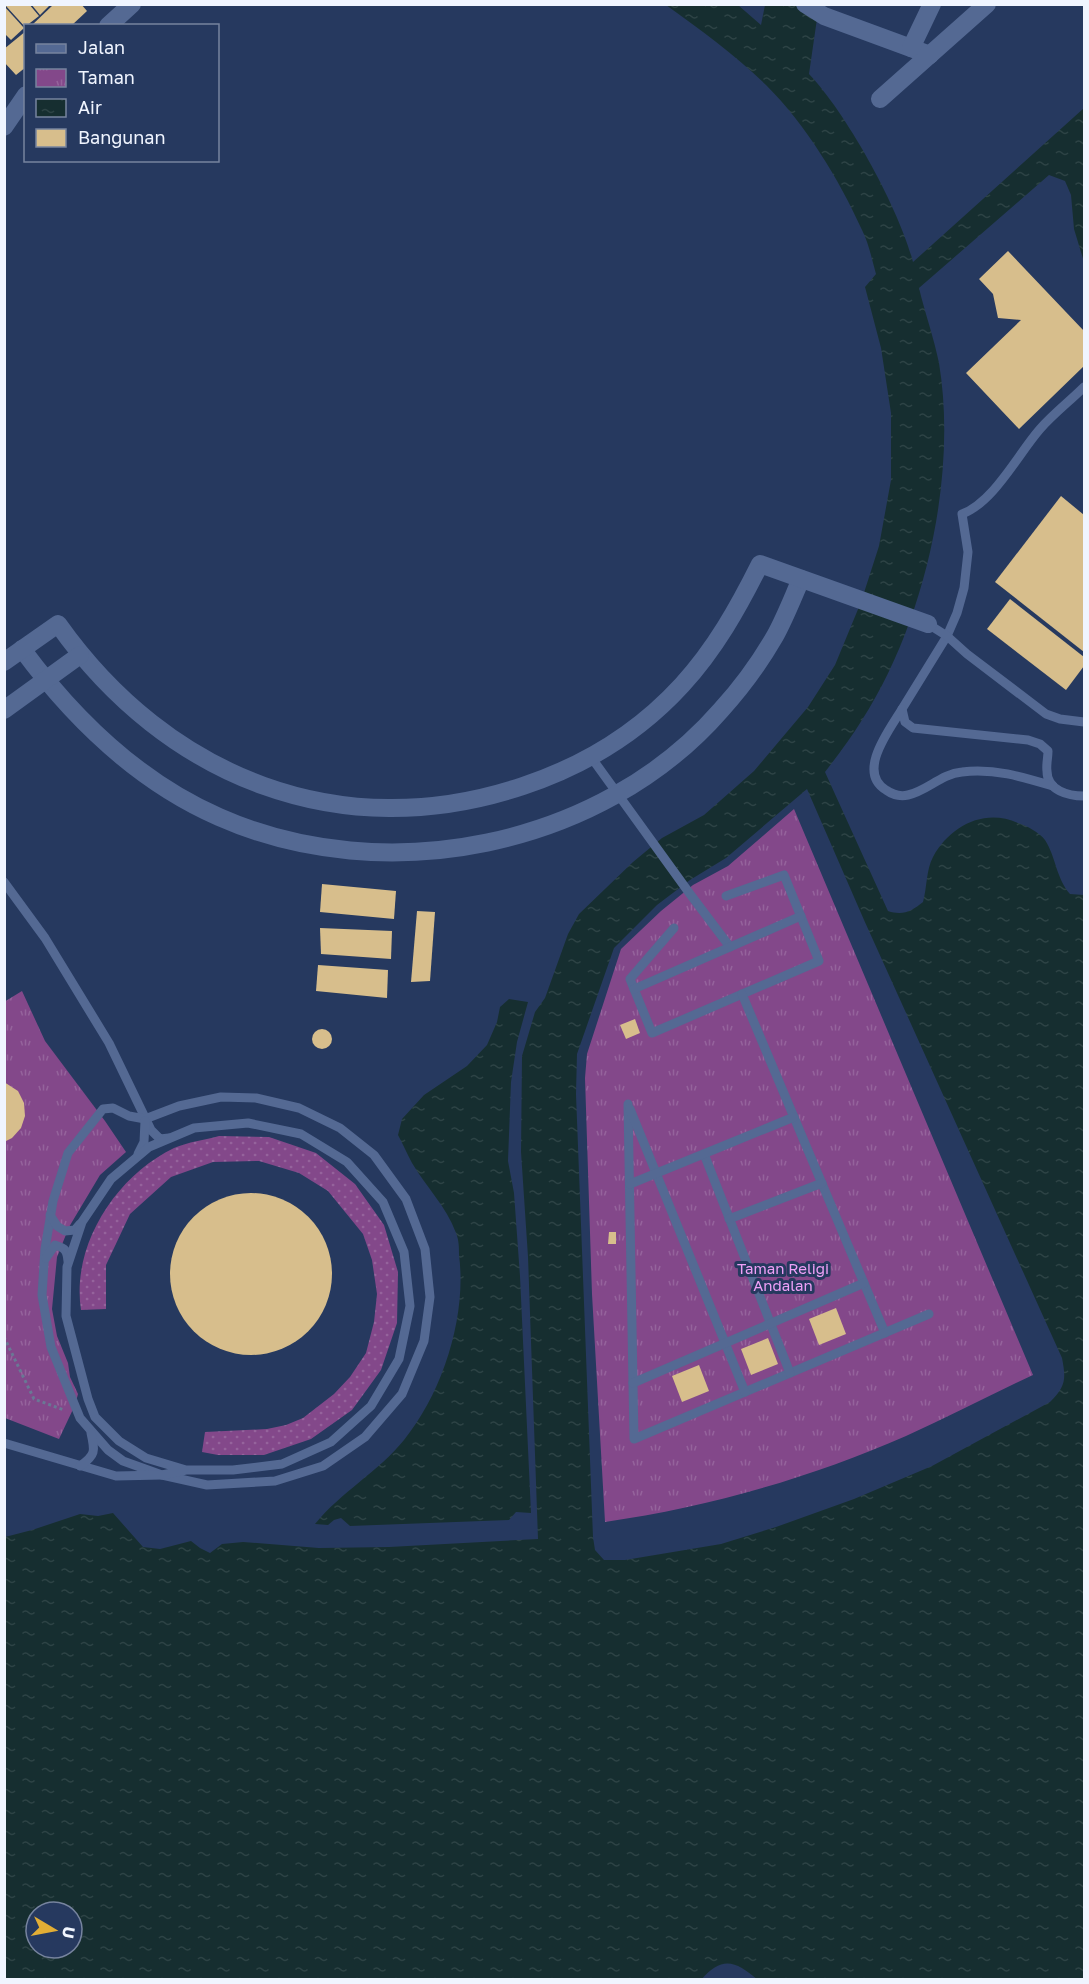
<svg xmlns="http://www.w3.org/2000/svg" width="1089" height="1984" font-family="'Golos Text',sans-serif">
<defs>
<pattern id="grass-dots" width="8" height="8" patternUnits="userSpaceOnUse" patternTransform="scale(1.5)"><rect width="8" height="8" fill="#83488a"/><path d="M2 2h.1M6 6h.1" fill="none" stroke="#95639c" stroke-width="1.8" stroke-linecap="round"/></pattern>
<pattern id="park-tufts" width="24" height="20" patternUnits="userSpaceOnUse" patternTransform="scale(1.5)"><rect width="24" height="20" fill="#83488a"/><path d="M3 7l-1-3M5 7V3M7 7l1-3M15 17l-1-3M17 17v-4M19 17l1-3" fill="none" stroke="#95639c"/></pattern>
<pattern id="water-ripples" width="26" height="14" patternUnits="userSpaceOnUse" patternTransform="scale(1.5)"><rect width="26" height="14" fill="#162e30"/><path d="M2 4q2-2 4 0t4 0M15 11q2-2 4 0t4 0" fill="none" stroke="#2d4345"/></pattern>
</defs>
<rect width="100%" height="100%" fill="#26395f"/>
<!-- grass -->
<path fill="url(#grass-dots)" d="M219,1136L269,1137L316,1153L355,1184L384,1225L398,1272L397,1323L381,1370L352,1410L311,1439L264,1455H218L202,1452L205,1432L267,1429L286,1425L303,1418L334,1394L350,1377L366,1353L374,1322L377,1294L372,1260L363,1234L328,1191L299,1173L259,1161L213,1162L171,1177L130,1214L106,1265V1309L81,1310C71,1245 116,1176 174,1148C188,1142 205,1140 219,1136Z"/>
<!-- park -->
<g fill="url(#park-tufts)">
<path d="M794,809L1033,1375C990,1395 948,1417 906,1436C810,1478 709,1507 605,1522L592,1294L585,1078L587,1054L621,949L661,911L693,885L728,866Z"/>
<polygon points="22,991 45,1041 105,1121 126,1152 100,1175 69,1227 57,1257 52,1309 57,1336 68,1363 70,1377 78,1394 75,1405 59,1439 5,1418 4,1002"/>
</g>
<!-- water -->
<g fill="url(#water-ripples)" fill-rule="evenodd">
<path d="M666,5H738L761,25L765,5H819L809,74C847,114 899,208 913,262L1084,108V262L1074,229L1071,195L1065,181L1049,175L919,288C925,313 934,338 939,363C958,477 924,624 862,720C851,738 838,755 825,772L888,911C903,916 912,911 923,902C927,888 926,870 933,857C950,826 984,808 1018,823C1027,826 1039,832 1045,840C1056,857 1056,878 1070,894L1084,895V1979L758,1980C736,1961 722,1955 701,1980H5V1537L32,1530L80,1514L98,1516L113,1513L143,1547L160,1549L191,1541L200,1548L210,1553L222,1544L243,1542L319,1548L389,1547L538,1539L528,1257L521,1152L522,1056L535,1012L545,998L568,934L579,914L633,862L662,838L704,815L754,771L808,707L835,665L861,602L879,546L891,480V413L881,348L865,287L876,274C872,260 869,244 862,230C839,179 806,125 766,85C735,55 701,30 666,5ZM807,789L864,920L1062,1358C1066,1379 1066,1386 1050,1402L932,1466L854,1499L776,1527L721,1544L625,1560H604L595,1550L593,1537L576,1094L577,1054L614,948L657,905L690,880L726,858ZM36,1912H72V1948H36Z"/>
<path d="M509,999L528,1002L517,1042L511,1082L508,1161L514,1193L520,1276L531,1513L516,1512L509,1520L350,1526L341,1518L334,1520L328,1525L315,1524C341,1492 378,1472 404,1440C443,1392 467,1316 459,1255C459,1248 459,1240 456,1233C446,1206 426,1187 412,1163C407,1154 403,1144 398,1135L402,1119L424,1095L467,1066L487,1045L497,1022L500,1007Z"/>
</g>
<!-- building -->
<g fill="#d7be8c">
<polygon points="7,4 29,4 39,16 26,26 26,28 6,6"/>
<polygon points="31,4 51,4 40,15"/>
<polygon points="54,4 81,4 87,11 71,26 31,26"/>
<polygon points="4,6 24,28 11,40 4,33"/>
<polygon points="26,31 26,67 16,75 4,62 4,49"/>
<polygon points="1008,251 1084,331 1084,366 1019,429 966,373 1021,320 998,318 993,294 979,279"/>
<polygon points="1061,496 1084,515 1084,652 995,582"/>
<polygon points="1010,599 1084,657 1084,666 1066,690 987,629"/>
<polygon points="322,884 396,891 394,919 320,912"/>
<polygon points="417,911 435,912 430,981 411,982"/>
<polygon points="320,928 392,931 391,959 321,954"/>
<polygon points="318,965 388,970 387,998 316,991"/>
<polygon points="635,1019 640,1033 626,1039 620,1025"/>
<circle cx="322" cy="1039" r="10"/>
<polygon points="4,1082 18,1091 24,1103 25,1116 21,1128 12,1138 4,1142"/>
<circle cx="251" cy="1274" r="81"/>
<polygon points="609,1232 616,1232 616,1244 608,1244"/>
<polygon points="836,1308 846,1334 819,1345 809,1319"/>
<polygon points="768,1338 778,1364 751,1375 741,1349"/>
<polygon points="699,1365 709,1391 682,1402 672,1376"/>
</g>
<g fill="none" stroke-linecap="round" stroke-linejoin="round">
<!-- path -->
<polyline stroke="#6a7895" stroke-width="3" stroke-dasharray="3 3" stroke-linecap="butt" points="4,1337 34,1399 64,1410"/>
<!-- lane -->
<g stroke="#546993" stroke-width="9">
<path d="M1084,387C1070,401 1053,414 1040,429C1018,454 994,502 962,514L968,552L964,588L957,613L947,636L902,709L905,722L913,728L1028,740L1040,744L1048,751C1048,758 1046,765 1047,771C1047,791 1069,796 1084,796"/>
<polyline points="928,624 947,636 967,654 1046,714 1060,719 1084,722"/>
<path d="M902,709C890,729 856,772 886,790C893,795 899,797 908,795C927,791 941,774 962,772C994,768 1023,777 1053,786"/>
<polyline points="591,757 690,894 730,947"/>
<polyline points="4,882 45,938 109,1043 151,1130 160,1139 169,1138"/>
<polyline points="674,928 630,979 652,1033 819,961 784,875 726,896"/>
<polyline points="634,989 801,916"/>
<polyline points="742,994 885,1333"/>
<polygon points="221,1097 256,1098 299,1108 340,1128 374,1155 406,1199 425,1249 430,1297 424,1341 402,1394 365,1437 323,1466 275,1481 207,1485 162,1475 123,1461 108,1450 80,1418 51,1347 42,1295 45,1249 53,1201 68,1153 103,1109 113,1108 129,1116 145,1119 179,1106"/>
<polyline points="628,1104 634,1439 929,1314"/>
<polyline points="630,1109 745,1392"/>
<polyline points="138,1154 144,1142 145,1121"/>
<polyline points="704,1154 790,1373"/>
<polyline points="630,1184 794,1117"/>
<polyline points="50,1215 57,1226 65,1231 75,1230 80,1224"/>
<polyline points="729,1219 822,1183"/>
<path d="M46,1258L55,1245C65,1248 67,1250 68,1261"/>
<polyline points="633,1383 864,1283"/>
<polyline points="4,1443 116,1476 162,1475 186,1470 233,1470 282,1464 331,1442 371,1406 399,1359 410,1306 404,1252 383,1202 347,1162 301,1134 248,1123 194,1128 149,1147 111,1179 82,1222 67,1267 66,1316 88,1399 95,1417 119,1441 146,1458 186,1470"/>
<path d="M80,1466C96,1455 95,1451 91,1433"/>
</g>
<!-- street -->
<g stroke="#546993" stroke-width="18">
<polyline points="805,4 824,16 930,55"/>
<polyline points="108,26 132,4"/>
<polyline points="911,48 932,4"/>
<polyline points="880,99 987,4"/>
<polyline points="4,127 26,95"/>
<path d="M22,649C73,718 139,782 219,817C384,890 601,848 721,710C741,688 760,662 775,636C785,618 793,597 801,579"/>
<path d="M4,662L58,624C167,778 341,847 523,786C583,766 639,732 682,685C715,649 738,608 760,564L928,624"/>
<polyline points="4,710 80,655"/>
</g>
</g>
<g text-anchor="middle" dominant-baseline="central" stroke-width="6" stroke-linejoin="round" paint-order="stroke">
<!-- park labels -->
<g font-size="15" fill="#efa0f7" stroke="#26395f">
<text x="783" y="1268">Taman Religi<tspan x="783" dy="17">Andalan</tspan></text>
</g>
</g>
<!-- border -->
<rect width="1089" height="1984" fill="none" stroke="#f0f5ff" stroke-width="12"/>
<!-- legend -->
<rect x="24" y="24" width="195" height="138" fill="#26395f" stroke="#77849f" stroke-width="1.5"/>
<rect x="36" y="44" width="30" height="9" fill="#546993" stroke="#77849f" stroke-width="1.5"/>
<text x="78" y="54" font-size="18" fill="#f0f5ff">Jalan</text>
<rect x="36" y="69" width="30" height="18" fill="url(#park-tufts)" stroke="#77849f" stroke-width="1.5"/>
<text x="78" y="84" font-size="18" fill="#f0f5ff">Taman</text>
<rect x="36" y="99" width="30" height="18" fill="url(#water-ripples)" stroke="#77849f" stroke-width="1.5"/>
<text x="78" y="114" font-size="18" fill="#f0f5ff">Air</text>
<rect x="36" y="129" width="30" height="18" fill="#d7be8c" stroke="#77849f" stroke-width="1.5"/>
<text x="78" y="144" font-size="18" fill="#f0f5ff">Bangunan</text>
<!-- north arrow -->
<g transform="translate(54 1930) rotate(100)"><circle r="28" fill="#26395f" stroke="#77849f" stroke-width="1.5"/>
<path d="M0-4.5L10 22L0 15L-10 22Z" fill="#e3ae35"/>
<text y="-9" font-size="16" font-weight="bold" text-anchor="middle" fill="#f0f5ff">U</text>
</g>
</svg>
